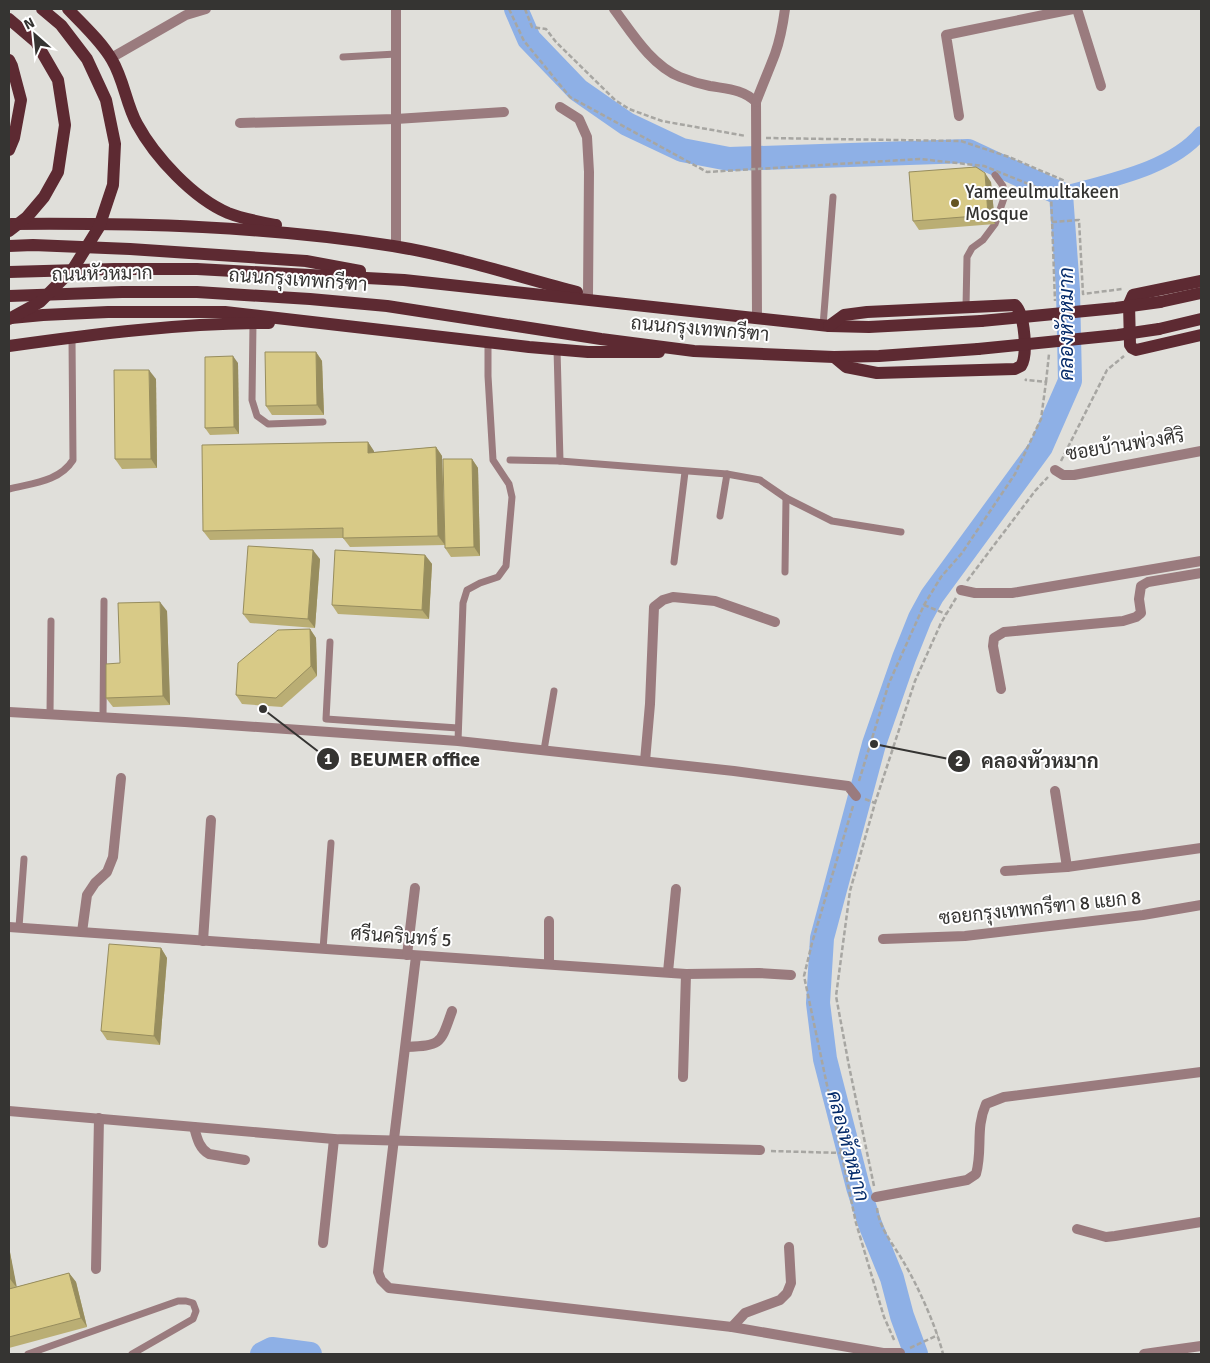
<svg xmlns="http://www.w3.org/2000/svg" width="1210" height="1363" font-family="Signika,Sarabun,sans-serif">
<rect width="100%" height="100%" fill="#e0dfda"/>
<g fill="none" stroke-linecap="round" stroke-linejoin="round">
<!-- canal -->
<path stroke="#8eb0e6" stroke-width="14" d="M1061,194C1106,181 1170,170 1201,133"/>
<!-- river -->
<g stroke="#8eb0e6" stroke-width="24">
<polyline points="516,9 529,39 578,90 627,124 682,150 729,159 968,151 1061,194 1068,290 1070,381 1041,447 932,596 920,618 904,658 874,744 822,938 818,1003 825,1059 858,1187 870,1224 892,1278 902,1316 916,1354"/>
<polyline points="262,1354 272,1349 310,1354"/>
</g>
<!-- path -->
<g stroke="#a7a6a2" stroke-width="2.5" stroke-dasharray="5 2.5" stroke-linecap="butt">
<polyline points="525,9 532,27 546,29 556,42 615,100 629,109 662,121 746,136"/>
<polyline points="766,138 961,141 1009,157 1065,181"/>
<polyline points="1052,222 1079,220 1083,294 1122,289"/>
<polyline points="1061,461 1107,370 1124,356"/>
<polyline points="967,581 1035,491 1048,477"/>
<polyline points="924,605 946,614"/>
<polyline points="859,781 889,683 924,605 941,577 962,553 1015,474 1041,419 1046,382 1026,380 1025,379"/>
<polyline points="865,799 875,803"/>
<polyline points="853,806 812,943 804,976 856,1223 884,1317 895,1342"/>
<polyline points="771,1151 842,1153"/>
<polyline points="874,1186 849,1066 836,996 850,891 875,803 915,681 941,623 956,598"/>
<path d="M877,1208C879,1228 893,1244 903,1261C918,1286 936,1326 943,1354"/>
<polyline points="910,1348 938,1335"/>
</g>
<!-- service -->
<g stroke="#9a7b7e" stroke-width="7">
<polyline points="343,57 396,54"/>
<polyline points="966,307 967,257 972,248 983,240 995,224 1004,198 1003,186 995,175"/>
<polyline points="253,323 252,400 257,416 268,424 323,422"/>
<polyline points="823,326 833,197"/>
<polyline points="557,349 560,461"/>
<polyline points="510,460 560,461 727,474 760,480 786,498 832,521 901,532"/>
<path d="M9,489C32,483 59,482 73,460L72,338"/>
<polyline points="720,516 727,474"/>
<polyline points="674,562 685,472"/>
<polyline points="785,572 786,498"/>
<polyline points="330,642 326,719 458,728"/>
<polyline points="50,714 51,621"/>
<polyline points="103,717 104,601"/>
<polyline points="458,741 463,603 467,590 480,583 498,577 506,566 512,497 509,484 493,460 488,376 488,342"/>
<polyline points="544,750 554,691"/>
<polyline points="19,927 24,859"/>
<polyline points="323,949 331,843"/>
<polyline points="28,1354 178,1301 186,1301 193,1303 196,1311 193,1319 132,1354"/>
</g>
<!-- minor -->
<g stroke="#9a7b7e" stroke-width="10">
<path d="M614,9C632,33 651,65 680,77C690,81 700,84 710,86C727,89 743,89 756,102L757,318"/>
<polyline points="1077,9 1101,86"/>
<polyline points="111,58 186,15 206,9"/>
<path d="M756,102C762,86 769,70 775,54C780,40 783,24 785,9"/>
<polyline points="560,107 579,119 587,137 589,172 588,295"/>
<polyline points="959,116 946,35 1073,9"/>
<polyline points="240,123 396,119 504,112"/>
<polyline points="396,247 396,9"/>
<polyline points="1055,470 1063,475 1074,475 1201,451"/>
<polyline points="961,590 975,593 1012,593 1201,561"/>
<polyline points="1001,689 993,646 994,638 1004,632 1123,621 1136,617 1141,613 1139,599 1141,586 1148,582 1201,573"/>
<polyline points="9,712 185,722 458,741 734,771 848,786 856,796"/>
<polyline points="645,761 650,704 654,607 663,600 673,597 715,601 775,622"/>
<polyline points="1055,791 1067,867"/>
<polyline points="1005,871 1067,867 1201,848"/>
<polyline points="9,927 686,974 759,973 791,975"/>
<polyline points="82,932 87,895 95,883 107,872 113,857 121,778"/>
<polyline points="883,939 965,936 1143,915 1201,905"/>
<polyline points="203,941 211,820"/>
<polyline points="407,955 415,888"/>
<polyline points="416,956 378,1272 381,1280 389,1288 732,1327 883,1353 900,1353"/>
<polyline points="549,964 549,921"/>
<polyline points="668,972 676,889"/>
<path d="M406,1047C442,1045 440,1045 452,1011"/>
<polyline points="683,1077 686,974"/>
<polyline points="9,1111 334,1139 760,1150"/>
<path d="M194,1127C197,1138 199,1148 209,1154L245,1160"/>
<path d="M876,1197L967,1180L976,1174C983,1149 975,1129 986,1104L1004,1097L1201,1072"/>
<polyline points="1077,1229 1106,1237 1115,1236 1201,1222"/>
<polyline points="323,1243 334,1139"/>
<polyline points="96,1269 99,1118"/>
<polyline points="732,1327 745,1313 780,1300 787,1293 791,1283 789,1247"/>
<polyline points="1144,1354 1201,1346"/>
</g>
<!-- primary -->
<g stroke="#5d2a32" stroke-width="12">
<path d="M68,9C83,25 101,41 112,60C124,80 126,104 137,124C155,157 193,198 228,213C243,219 260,222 276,225"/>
<polyline points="9,60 12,66 21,100 14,138 9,150"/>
<path d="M11,224C139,223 267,226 393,246C455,256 516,276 577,292"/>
<polyline points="9,246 33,245 130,249 306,261 360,271"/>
<polyline points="9,272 114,269 197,269 404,280 829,326 869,327 981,321"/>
<polyline points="1201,281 1133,295 1129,304 1130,345 1132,348 1136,350 1201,335"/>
<polyline points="9,296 122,292 197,292 310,299 387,306 601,339 694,351 834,357 879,356 978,349"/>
<polyline points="1160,302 1201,293"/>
<polyline points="11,318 43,315 108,312 225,312 529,347 588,352 659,352"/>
<path d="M829,326L844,315L867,312L1015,305C1025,314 1028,356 1021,366L1015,369L877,373L846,367L834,357"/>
<polyline points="1159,329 1201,319"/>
<path d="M9,346C95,334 182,323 269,323"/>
</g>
<!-- path-bridge -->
<g stroke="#a7a6a2" stroke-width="2.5" stroke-dasharray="5 2.5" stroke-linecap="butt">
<polyline points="509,9 524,41 570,97 707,172 920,159 984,166 1051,193 1055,301"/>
<polyline points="1046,382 1049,354"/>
</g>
<!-- primary-bridge -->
<g stroke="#5d2a32" stroke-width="12">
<polyline points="9,19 36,42 58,80 65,125 58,172 44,197 27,217 9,231"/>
<polyline points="9,319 40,302 73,269 99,227 113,185 115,144 106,100 87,59 61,25 42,9"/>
<polyline points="981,321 1116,308 1160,302"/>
<polyline points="978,349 1118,335 1159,329"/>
</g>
</g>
<!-- wall -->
<g fill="#baae74">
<polygon points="991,182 995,224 919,230 913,221"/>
<polygon points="316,352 322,361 324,415 272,415 266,406"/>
<polygon points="238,363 239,434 210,435 205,428"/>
<polygon points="156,379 157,468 122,469 115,459"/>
<polygon points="368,442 374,452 436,447 442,456 445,545 350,547 343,538 210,540 203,531"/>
<polygon points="472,459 478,468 480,556 451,557 445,548"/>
<polygon points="425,555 432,564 429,619 338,614 332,605"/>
<polygon points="320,559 315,628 250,623 243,614"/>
<polygon points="167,611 170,705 113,707 106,698 120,663"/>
<polygon points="310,629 316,638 317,676 282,707 242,704 236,695"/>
<polygon points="161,948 167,958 160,1045 107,1040 101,1031"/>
<polygon points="9,1247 16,1287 69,1273 76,1282 87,1327 9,1348"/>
</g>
<!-- shaded-wall -->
<g fill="#978d5e">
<polygon points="985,173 991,182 995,224 988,215"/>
<polygon points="316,352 322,361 324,415 317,405"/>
<polygon points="233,356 238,363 239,434 234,427"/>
<polygon points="149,370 156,379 157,468 151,459"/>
<polygon points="368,442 374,451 374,462 368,453"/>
<polygon points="436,447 442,456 445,545 438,536"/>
<polygon points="472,459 478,468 480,556 474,547"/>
<polygon points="313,550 320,559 315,628 308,619"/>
<polygon points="425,555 432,564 429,619 422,610"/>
<polygon points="160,602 167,611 170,705 163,696"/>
<polygon points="310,629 316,638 317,676 311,666"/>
<polygon points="161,948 167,958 160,1045 154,1036"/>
<polygon points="9,1247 17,1288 10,1279 9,1271"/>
<polygon points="69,1273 76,1282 87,1327 81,1318"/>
</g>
<!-- building -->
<g fill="#d8ca87" stroke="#978d5e">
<polygon points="976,167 985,173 988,215 913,221 909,172"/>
<polygon points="265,352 316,352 317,405 266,406"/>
<polygon points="233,356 234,427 205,428 205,357"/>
<polygon points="114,370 149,370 151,459 115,459"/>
<polygon points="368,442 368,453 436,447 438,536 343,538 343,528 203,531 202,445"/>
<polygon points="443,459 472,459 474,547 445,548"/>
<polygon points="248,546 313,550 308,619 243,614"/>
<polygon points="335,550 425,555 422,610 332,605"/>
<polygon points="160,602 163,696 106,698 106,664 120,663 118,603"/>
<polygon points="310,629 311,666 276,698 236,695 238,663 278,630"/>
<polygon points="109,944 161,948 154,1036 101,1031"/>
<polygon points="69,1273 81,1318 9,1337 9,1289"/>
</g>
<!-- markers -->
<circle fill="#655522" stroke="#fff" stroke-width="2" cx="955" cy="203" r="5"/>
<g text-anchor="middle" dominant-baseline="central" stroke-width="4" stroke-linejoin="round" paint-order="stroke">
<!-- poi labels -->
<g font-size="19" fill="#353432" stroke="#fff" text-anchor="start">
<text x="965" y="192">Yameeulmultakeen<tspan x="965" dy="22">Mosque</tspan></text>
</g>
<!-- street labels -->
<g font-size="19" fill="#353432" stroke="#fff">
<text transform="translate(102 274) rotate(-1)">ถนนหัวหมาก</text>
<text transform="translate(298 280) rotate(4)">ถนนกรุงเทพกรีฑา</text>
<text transform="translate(700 329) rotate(5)">ถนนกรุงเทพกรีฑา</text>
<text transform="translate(1125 445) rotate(-9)">ซอยบ้านพ่วงศิริ</text>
<text transform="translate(1040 908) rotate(-6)">ซอยกรุงเทพกรีฑา 8 แยก 8</text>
<text transform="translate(401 937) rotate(4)">ศรีนครินทร์ 5</text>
</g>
<!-- water labels -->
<g font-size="20" font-style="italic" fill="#052b6a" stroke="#fff">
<text transform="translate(1066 324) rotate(-90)">คลองหัวหมาก</text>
<text transform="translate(848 1146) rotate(75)">คลองหัวหมาก</text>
</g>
</g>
<!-- callouts -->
<path fill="none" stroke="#353432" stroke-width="2" d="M263 709L328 759M874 744L959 761"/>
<g fill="#353432" stroke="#fff" stroke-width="2">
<circle cx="263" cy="709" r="5"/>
<circle cx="874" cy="744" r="5"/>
<circle cx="328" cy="759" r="12"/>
<circle cx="959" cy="761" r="12"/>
</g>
<g font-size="15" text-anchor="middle" font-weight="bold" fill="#fff">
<text x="328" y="764">1</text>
<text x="959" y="766">2</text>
</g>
<g font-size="20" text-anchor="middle" font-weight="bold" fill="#353432" stroke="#fff" stroke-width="4" stroke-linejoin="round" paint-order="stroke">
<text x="415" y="766">BEUMER office</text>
<text x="1040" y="768">คลองหัวหมาก</text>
</g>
<!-- border -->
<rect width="1210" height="1363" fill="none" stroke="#353432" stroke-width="20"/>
<!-- north arrow -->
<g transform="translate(35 35) rotate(333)" stroke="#ffffff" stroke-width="4" paint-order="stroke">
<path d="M0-4L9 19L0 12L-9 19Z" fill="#353432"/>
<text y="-8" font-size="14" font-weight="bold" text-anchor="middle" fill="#353432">N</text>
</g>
</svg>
